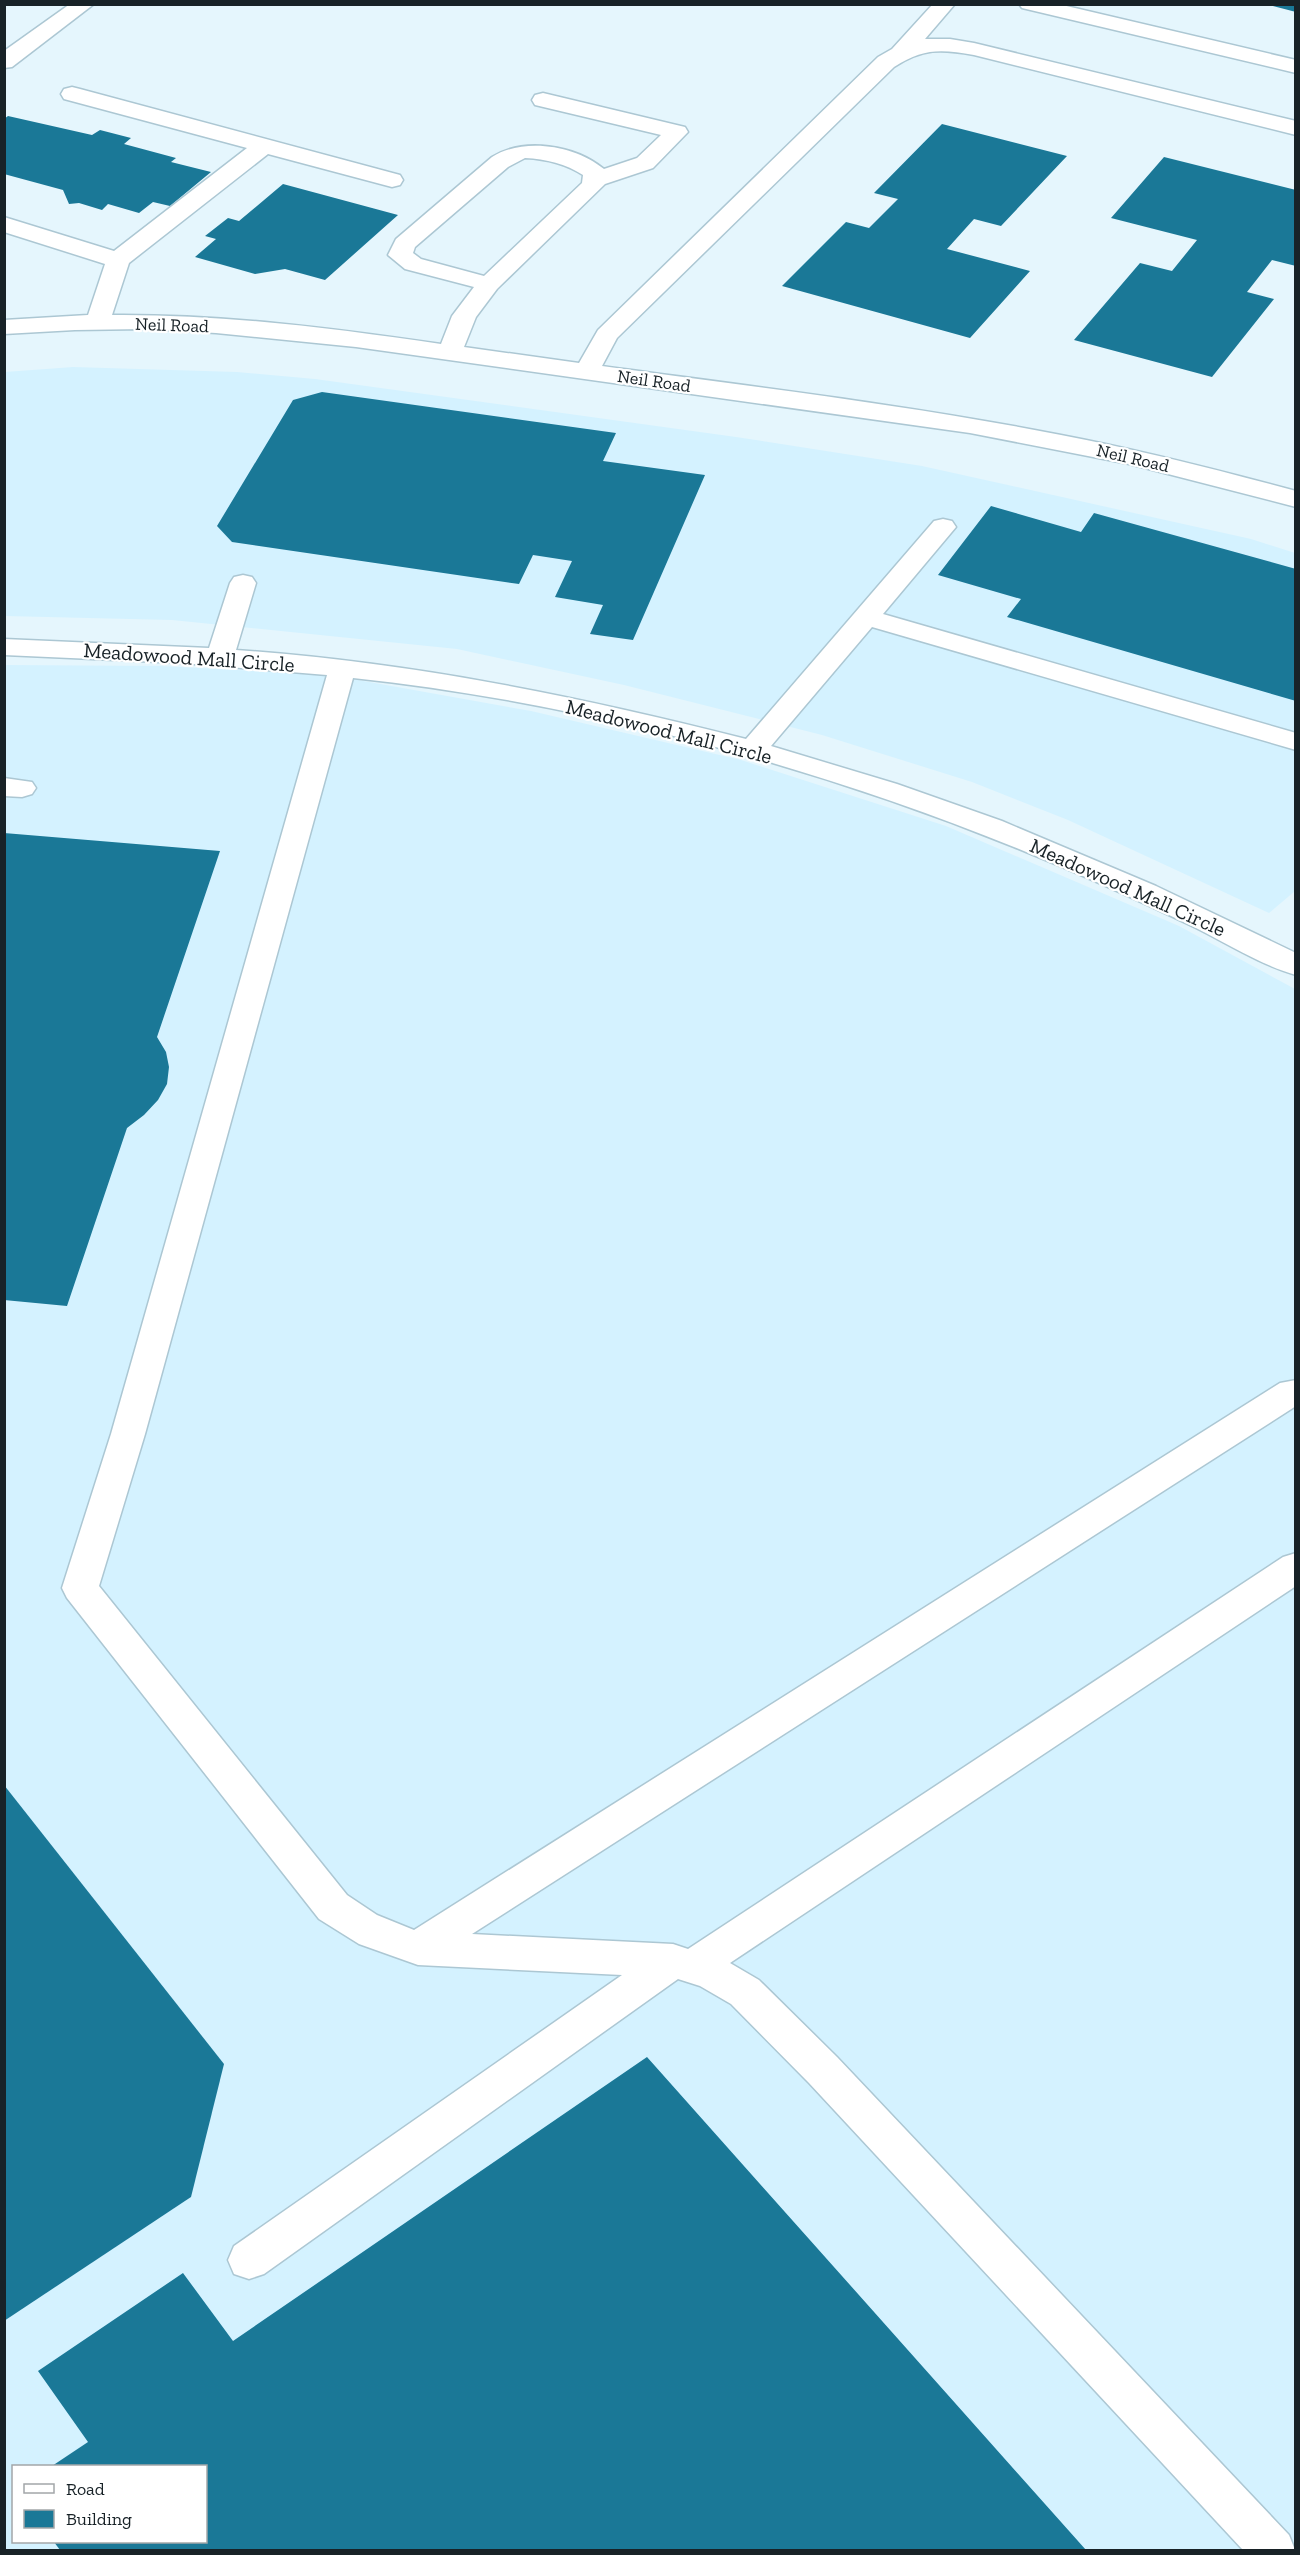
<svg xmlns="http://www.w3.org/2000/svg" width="1300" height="2555" font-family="'Zilla Slab',serif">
<rect width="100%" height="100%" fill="#e5f6fd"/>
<!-- built -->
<g fill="#d4f2ff" fill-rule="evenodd">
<polygon points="73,367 237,372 315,379 736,437 922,466 1251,539 1295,553 1295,891 1269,913 1068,820 972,782 822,735 624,685 457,649 172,620 5,616 5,372"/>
<path d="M5,665L160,666L330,675L531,711L741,760L946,826L1179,926L1295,989V2550H5ZM14,2466H206V2542H14Z"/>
</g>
<!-- building -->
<g fill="#1a7897">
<polygon points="1269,4 1296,4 1296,12 1269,5"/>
<polygon points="8,116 92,135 100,130 131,138 124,144 176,158 171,162 211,172 170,206 153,202 139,213 108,204 102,210 79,203 69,204 63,190 4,174 4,119"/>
<polygon points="942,124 1067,156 1001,226 974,219 947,249 1030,271 970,338 782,286 846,222 869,228 898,199 874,193"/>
<polygon points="1164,157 1296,190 1296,266 1272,260 1247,292 1274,299 1212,377 1074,340 1140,263 1172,271 1197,240 1111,218"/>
<polygon points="283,184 398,215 325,280 285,269 255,274 195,257 216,239 205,236 228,218 239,221"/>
<polygon points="322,392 616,433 603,461 705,475 633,640 590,634 603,605 555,597 572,561 533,555 519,584 232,542 217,526 293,400"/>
<polygon points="991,506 1081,532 1094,513 1296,569 1296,701 1007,617 1021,599 938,575"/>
<polygon points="4,833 220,851 157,1037 166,1052 169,1067 167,1084 158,1100 144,1115 127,1128 67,1306 4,1300"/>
<polygon points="4,1785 224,2064 191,2197 4,2321"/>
<polygon points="647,2057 1086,2550 60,2550 54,2542 206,2542 206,2466 52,2466 88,2442 38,2371 183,2273 233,2341"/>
</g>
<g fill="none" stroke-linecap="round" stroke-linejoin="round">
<!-- minor casing -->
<g stroke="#acc7d3" stroke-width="3">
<g id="minor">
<polygon points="70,4 94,4 12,67 4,68 4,51"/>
<path d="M933,4H955L925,39H950L974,43L1296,121V135L974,55C941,49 923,48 894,67L617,338L602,366C755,387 909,405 1061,435C1140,450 1218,470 1296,491V507L1129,464L970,433L356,347L216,333L145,329L75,330L4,334V320L88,315L105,264L4,232V217L114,251L247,148L64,99L61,94L64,89L72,87L80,89L400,175L403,180L400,185L392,187L268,154L129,263L112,315C222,314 332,328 441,344L452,316L474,287L405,269L388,255L396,239L492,157C524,137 575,145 604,169L637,158L661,135L535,105L532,100L535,95L543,93L685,127L688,132L653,168L605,184L497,289L476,317L464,347L579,363L598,330L878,57L892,49ZM525,158C546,159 566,164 583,175L582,183L484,276L421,259L413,253L415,247L508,167Z"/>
<polygon points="1019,4 1058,4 1296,60 1296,73 1022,8"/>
<path d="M943,519L952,521L956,527L883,614L1296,733V750L872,627L771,746L897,784L1002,821L1156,886L1296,953V975C1261,965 1228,944 1196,928C1136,899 1076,872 1014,847C806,763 577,702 353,678L145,1434L99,1586L347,1895L377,1915L414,1930L1280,1383L1296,1380V1406L472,1934L673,1944L688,1949L1283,1557L1296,1553V1586L730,1963L759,1980L837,2057L1289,2535L1295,2550H1243L809,2083L731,2004L700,1986L678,1979L264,2274L249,2279L234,2274L228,2260L234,2246L622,1975L418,1965L359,1944L319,1919L67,1598L62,1588L111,1434L327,675L181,663L4,655V639L209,648L230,583L234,577L243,575L252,577L256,583L236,650C409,662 578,696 746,739L934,521Z"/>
<polygon points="4,778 32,782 36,788 32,794 22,797 4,796"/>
</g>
</g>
<!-- minor -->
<use href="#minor" fill="#fff" fill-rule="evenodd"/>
</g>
<g text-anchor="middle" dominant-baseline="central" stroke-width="4.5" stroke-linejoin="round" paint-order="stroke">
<!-- far-street labels -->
<g font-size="18" fill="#182227" stroke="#fff">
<text transform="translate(172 325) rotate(2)">Neil Road</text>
<text transform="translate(654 381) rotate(8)">Neil Road</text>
<text transform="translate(1133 458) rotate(13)">Neil Road</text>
</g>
<!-- street labels -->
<g font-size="21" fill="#182227" stroke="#fff">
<text transform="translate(189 657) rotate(4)">Meadowood Mall Circle</text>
<text transform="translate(669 731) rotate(14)">Meadowood Mall Circle</text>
<text transform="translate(1128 887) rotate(24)">Meadowood Mall Circle</text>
</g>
</g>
<!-- border -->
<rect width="1300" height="2555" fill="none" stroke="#182227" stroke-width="12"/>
<!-- legend -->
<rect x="12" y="2465" width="195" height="78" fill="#ffffff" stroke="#a3a7a9" stroke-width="1.5"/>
<rect x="24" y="2484" width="30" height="9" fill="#ffffff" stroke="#a3a7a9" stroke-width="1.5"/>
<text x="66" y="2495" font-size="18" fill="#182227">Road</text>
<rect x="24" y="2510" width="30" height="18" fill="#1a7897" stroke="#a3a7a9" stroke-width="1.5"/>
<text x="66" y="2525" font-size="18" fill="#182227">Building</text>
</svg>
